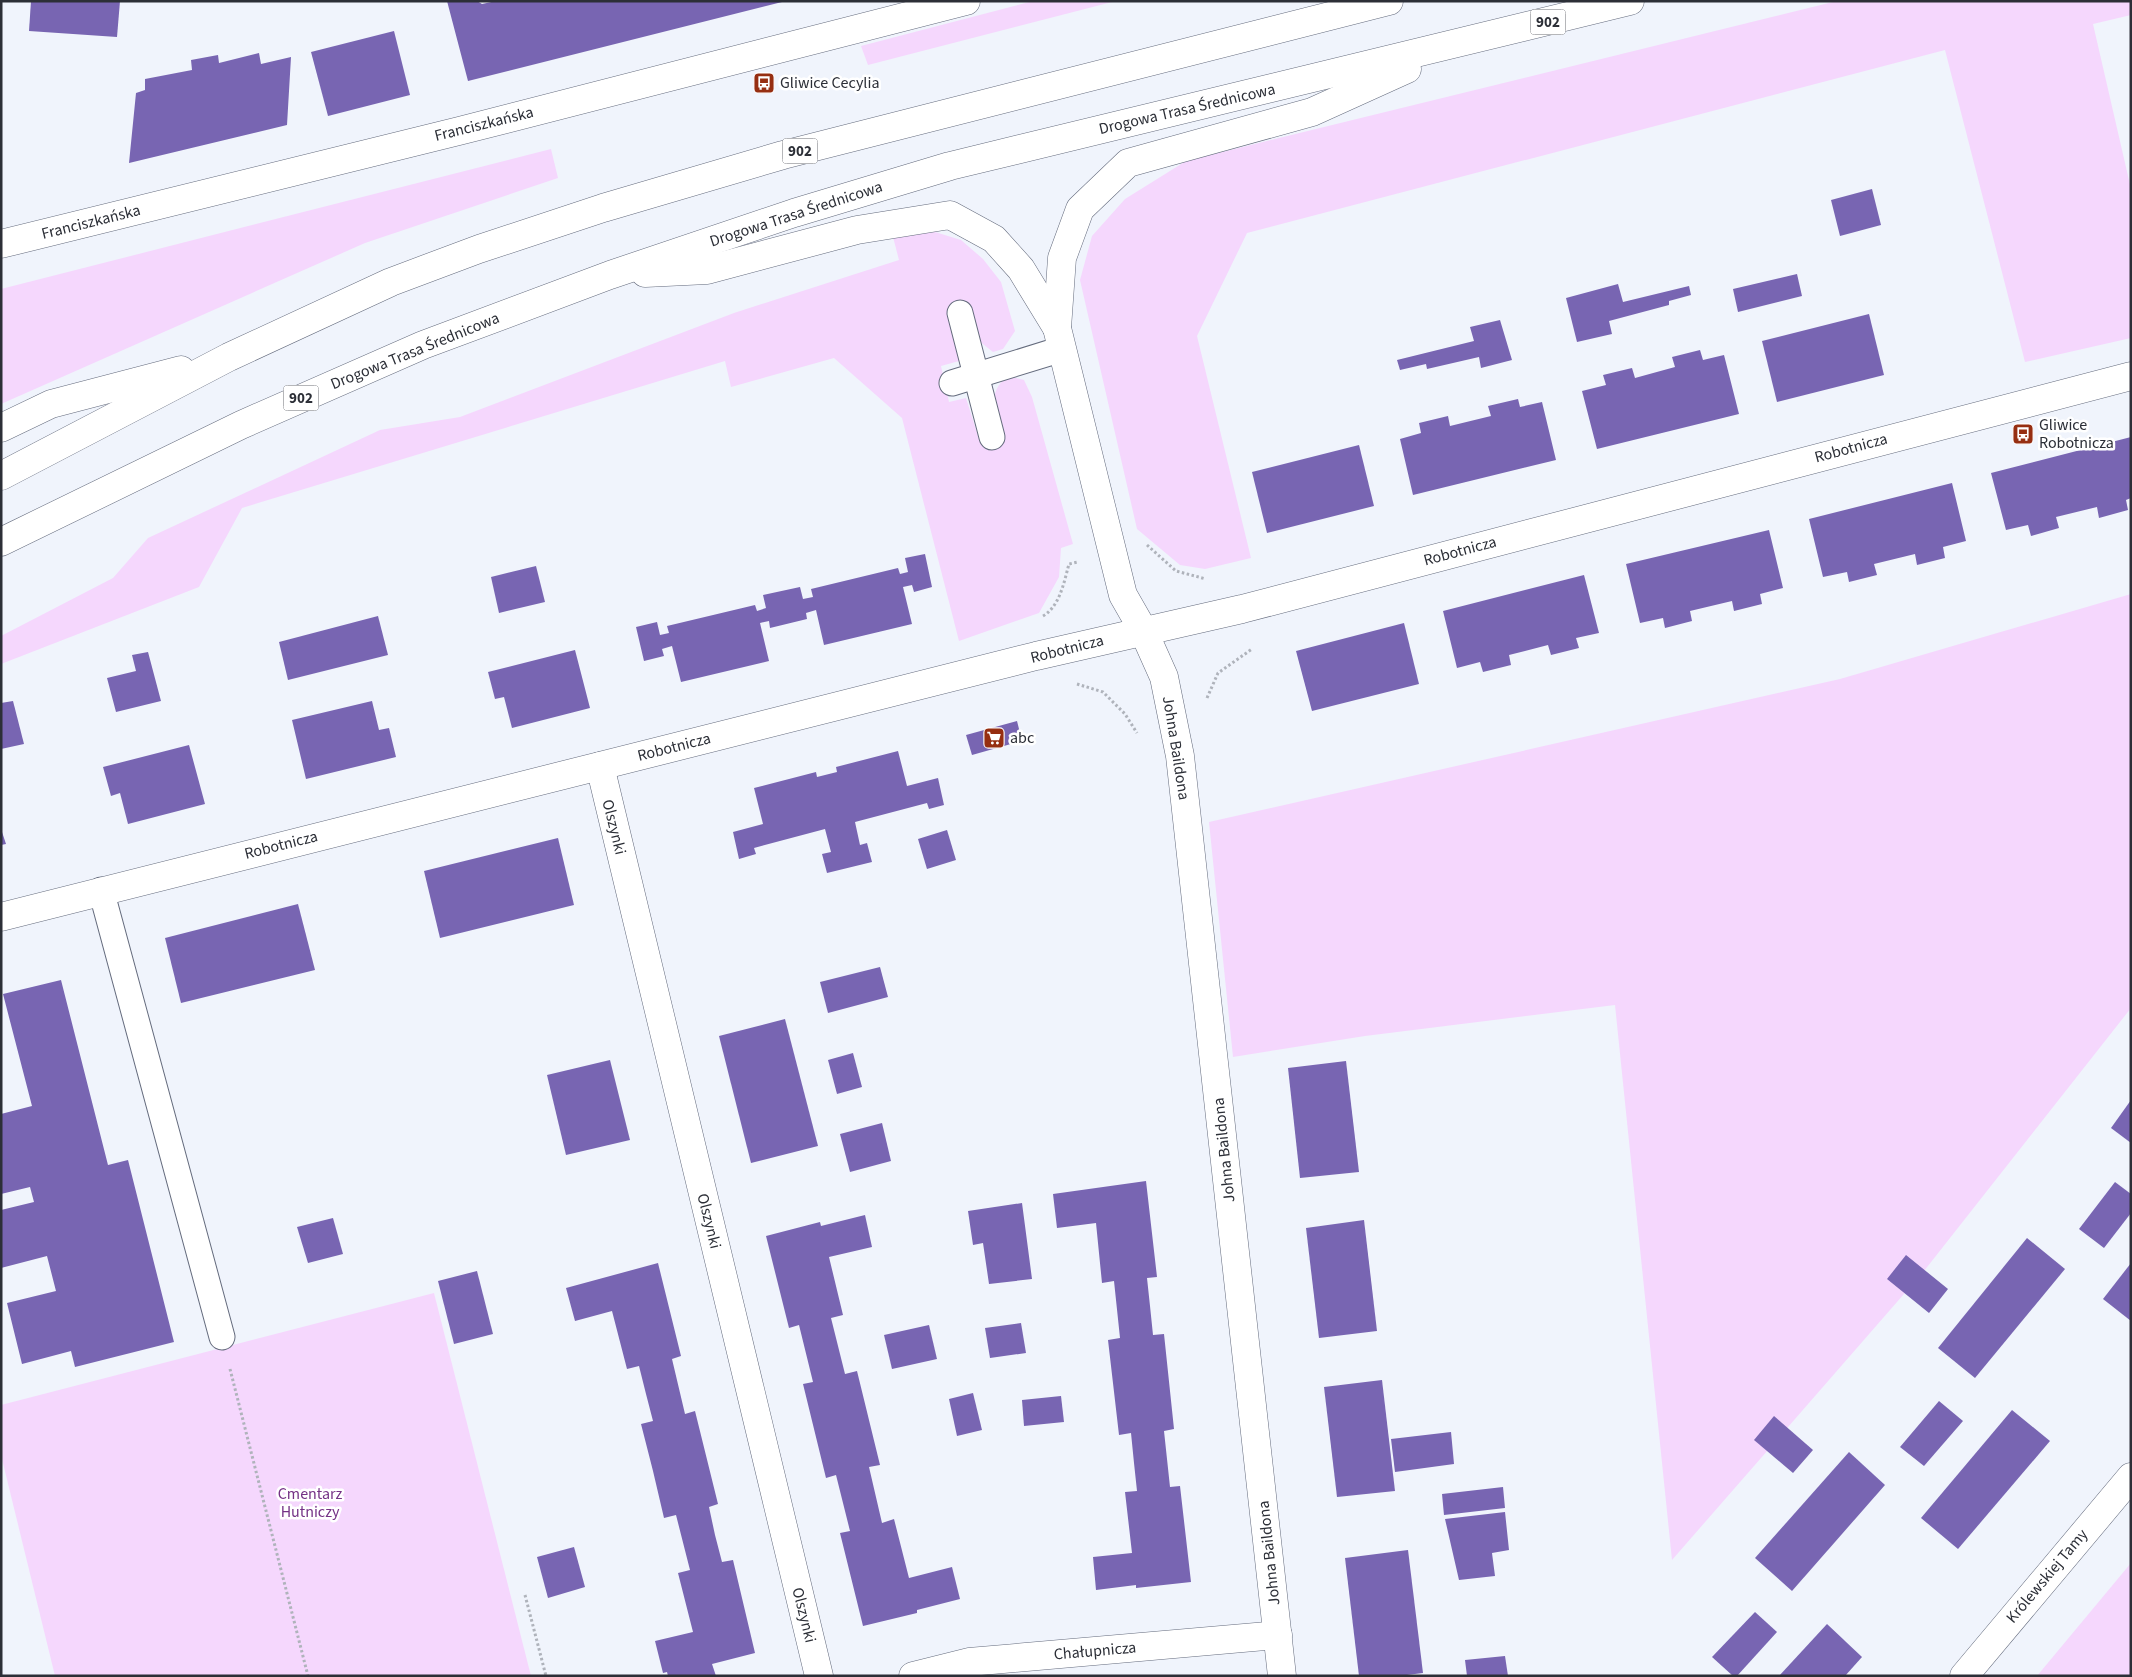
<svg xmlns="http://www.w3.org/2000/svg" width="2132" height="1677" font-family="'Source Sans 3',sans-serif">
<rect width="100%" height="100%" fill="#f0f4fc"/>
<!-- green -->
<g fill="#f5d7fd">
<polygon points="1033,1 1116,1 868,65 861,46"/>
<polygon points="1837,1 2131,1 2131,15 2093,24 2131,189 2131,338 2025,362 1945,50 1247,233 1197,336 1251,558 1205,569 1180,565 1137,529 1080,280 1092,236 1125,199 1186,161"/>
<polygon points="551,149 558,178 365,243 1,404 1,289"/>
<path d="M935,232L961,240L983,259L1001,282L1015,331L1003,349L993,352L950,318L959,361L941,366L949,402L966,398L979,439L1002,432C996,407 986,396 1007,376L1024,380L1032,397L1073,544L1061,548L1059,577L1039,613L959,641L902,418L834,358L731,387L725,361L242,508L199,587L1,664V636L113,578L148,538L380,430L460,417L734,313L899,260L893,237Z"/>
<polygon points="2131,594 2131,1008 1924,1271 1672,1560 1615,1005 1365,1036 1233,1057 1209,822 1840,679"/>
<polygon points="434,1293 531,1676 55,1676 1,1455 1,1405"/>
<polygon points="2131,1563 2131,1676 2037,1676"/>
</g>
<!-- building -->
<g fill="#7865b2">
<polygon points="31,1 120,1 117,37 29,31"/>
<polygon points="447,1 477,1 482,4 496,1 782,2 468,81"/>
<polygon points="394,31 410,95 328,116 311,52"/>
<polygon points="259,53 261,64 291,57 287,125 129,163 136,93 145,90 145,79 192,70 191,60 218,55 219,63"/>
<polygon points="1872,189 1881,225 1840,236 1831,200"/>
<polygon points="1797,274 1802,296 1738,312 1733,289"/>
<polygon points="1618,284 1623,302 1689,286 1691,295 1669,301 1669,305 1609,321 1612,334 1577,342 1566,298"/>
<polygon points="1869,314 1884,375 1777,402 1762,341"/>
<polygon points="1500,320 1512,360 1481,368 1479,357 1427,369 1426,364 1400,370 1397,360 1474,341 1470,327"/>
<polygon points="1700,350 1703,360 1724,355 1739,414 1597,449 1582,391 1606,385 1603,375 1632,368 1635,378 1675,367 1672,357"/>
<polygon points="1518,399 1520,407 1542,402 1556,460 1413,495 1400,439 1421,433 1419,423 1448,416 1450,426 1491,416 1488,406"/>
<polygon points="2131,437 2131,498 2126,500 2128,510 2099,518 2097,507 2056,517 2059,528 2031,536 2028,525 2006,530 1991,473"/>
<polygon points="1359,445 1374,506 1267,533 1252,472"/>
<polygon points="1952,483 1966,541 1943,547 1945,558 1917,565 1915,554 1874,564 1877,575 1849,582 1847,572 1823,577 1809,519"/>
<polygon points="1769,530 1783,588 1760,594 1762,604 1734,611 1732,601 1690,611 1692,621 1665,628 1663,618 1640,623 1626,564"/>
<polygon points="925,554 932,587 914,592 912,585 903,587 912,624 824,645 816,610 806,613 807,619 770,628 769,621 760,623 769,661 681,682 672,646 662,649 664,656 644,661 636,627 657,622 660,635 669,633 667,626 755,605 757,611 766,608 763,595 800,587 803,599 813,597 811,589 898,568 900,574 908,572 905,558"/>
<polygon points="536,566 545,602 499,613 491,577"/>
<polygon points="1584,575 1599,633 1576,638 1579,648 1551,655 1548,645 1509,655 1511,665 1483,672 1480,662 1457,668 1443,611"/>
<polygon points="378,616 388,655 288,680 279,642"/>
<polygon points="1404,623 1419,684 1312,711 1296,651"/>
<polygon points="575,650 590,708 512,728 504,697 495,699 488,672"/>
<polygon points="148,652 161,701 116,712 107,678 136,671 132,655"/>
<polygon points="13,701 24,744 1,749 1,703"/>
<polygon points="372,701 379,730 389,728 396,757 306,779 292,720"/>
<polygon points="1017,721 1022,741 972,755 966,735"/>
<polygon points="189,745 205,804 128,824 120,793 111,796 103,767"/>
<polygon points="898,751 907,786 938,778 944,805 929,809 927,803 855,822 860,845 867,843 872,862 827,873 822,854 831,852 825,829 754,848 756,854 739,859 733,832 763,824 754,788 816,772 817,777 837,772 836,767"/>
<polygon points="1,829 6,844 1,845"/>
<polygon points="947,830 956,860 927,869 918,839"/>
<polygon points="558,838 574,905 440,938 424,871"/>
<polygon points="298,904 315,970 181,1003 165,938"/>
<polygon points="880,967 888,997 828,1013 820,982"/>
<polygon points="61,980 108,1165 128,1160 174,1342 75,1367 71,1351 22,1364 7,1303 56,1291 47,1256 1,1268 1,1210 34,1202 30,1187 1,1194 1,1114 32,1106 3,994"/>
<polygon points="785,1019 818,1146 751,1163 719,1036"/>
<polygon points="853,1053 862,1087 837,1094 828,1060"/>
<polygon points="610,1060 630,1140 566,1155 547,1075"/>
<polygon points="1346,1061 1359,1172 1300,1178 1288,1068"/>
<polygon points="2131,1100 2131,1143 2111,1128"/>
<polygon points="882,1123 891,1161 850,1172 840,1134"/>
<polygon points="1146,1181 1157,1277 1147,1278 1150,1306 1153,1335 1164,1334 1174,1429 1164,1431 1170,1487 1180,1486 1191,1582 1136,1588 1136,1585 1096,1590 1093,1557 1132,1553 1125,1492 1137,1491 1134,1463 1131,1433 1119,1435 1108,1340 1120,1338 1114,1281 1102,1283 1096,1223 1057,1228 1053,1194"/>
<polygon points="2115,1182 2131,1194 2131,1213 2104,1248 2079,1229"/>
<polygon points="1022,1203 1032,1279 989,1284 983,1243 973,1245 968,1211"/>
<polygon points="865,1215 872,1247 829,1257 843,1315 831,1318 845,1374 857,1371 880,1465 869,1467 882,1523 894,1519 909,1578 952,1567 960,1599 917,1610 917,1613 863,1626 840,1533 850,1531 836,1475 826,1478 803,1384 813,1382 799,1325 789,1328 766,1236 820,1222 821,1226"/>
<polygon points="333,1218 343,1254 308,1263 297,1227"/>
<polygon points="1364,1220 1377,1331 1319,1338 1306,1228"/>
<polygon points="2027,1238 2065,1269 1975,1378 1938,1348"/>
<polygon points="1906,1255 1948,1289 1929,1313 1887,1279"/>
<polygon points="658,1263 681,1356 672,1359 685,1414 695,1411 718,1504 709,1507 715,1535 722,1562 733,1560 755,1653 712,1664 716,1676 668,1676 667,1672 663,1673 655,1641 693,1632 678,1573 690,1570 676,1515 664,1518 653,1471 641,1424 653,1421 646,1394 639,1366 627,1369 612,1311 575,1321 566,1288"/>
<polygon points="2131,1263 2131,1321 2103,1299"/>
<polygon points="477,1271 493,1334 454,1344 438,1281"/>
<polygon points="1021,1323 1026,1353 990,1358 985,1328"/>
<polygon points="929,1325 937,1359 892,1369 884,1335"/>
<polygon points="1382,1380 1395,1491 1337,1497 1324,1387"/>
<polygon points="973,1393 982,1430 957,1436 949,1399"/>
<polygon points="1061,1396 1064,1422 1024,1426 1022,1400"/>
<polygon points="1939,1401 1963,1421 1924,1466 1900,1447"/>
<polygon points="2012,1410 2050,1441 1958,1549 1921,1518"/>
<polygon points="1774,1416 1813,1450 1793,1473 1754,1440"/>
<polygon points="1451,1432 1454,1464 1395,1472 1391,1439"/>
<polygon points="1849,1452 1885,1485 1792,1591 1755,1558"/>
<polygon points="1503,1487 1505,1508 1444,1515 1442,1494"/>
<polygon points="1505,1512 1509,1550 1492,1553 1495,1576 1459,1580 1445,1519"/>
<polygon points="574,1547 585,1587 548,1598 537,1557"/>
<polygon points="1408,1550 1423,1673 1399,1676 1359,1676 1345,1558"/>
<polygon points="1755,1612 1777,1632 1737,1676 1733,1676 1712,1657"/>
<polygon points="1827,1624 1862,1657 1845,1676 1779,1676"/>
<polygon points="1505,1656 1508,1676 1467,1676 1465,1660"/>
</g>
<g fill="none" stroke-linecap="round" stroke-linejoin="round">
<!-- service casing -->
<g stroke="#646b7d" stroke-width="27">
<g id="service">
<polyline points="960,313 992,437"/>
<polyline points="952,383 1062,349"/>
<polyline points="101,890 222,1337"/>
</g>
</g>
<!-- minor casing -->
<g stroke="#646b7d" stroke-width="29">
<g id="minor">
<polyline points="600,766 819,1676"/>
<polyline points="913,1676 969,1662 1278,1635"/>
</g>
</g>
<!-- tertiary casing -->
<g stroke="#646b7d" stroke-width="29">
<g id="tertiary">
<polyline points="1,244 459,131 966,1"/>
<polyline points="1143,630 1164,677 1180,756 1282,1676"/>
<polyline points="1,917 1036,656 1242,609 2131,376"/>
<polyline points="1964,1676 2131,1477"/>
</g>
</g>
<!-- primary casing -->
<g stroke="#646b7d" stroke-width="29">
<g id="primary">
<polyline points="645,273 707,270 857,230 950,215 994,239 1021,269 1057,328"/>
<polyline points="1,428 51,404 181,370"/>
<polyline points="1,476 229,357 391,282 479,249 603,208 783,155 1389,1"/>
<polyline points="1,542 241,425 423,345 610,275 794,213 950,166 1630,1"/>
<polyline points="1143,630 1123,595 1057,328 1062,258 1080,209 1128,163 1312,112 1407,69"/>
</g>
</g>
<!-- path -->
<g stroke="#afb3bb" stroke-width="3" stroke-dasharray="2.5 2.5" stroke-linecap="butt">
<polyline points="1147,545 1176,571 1206,579"/>
<path d="M1043,616C1060,606 1064,582 1069,564L1078,562"/>
<polyline points="1077,684 1103,692 1125,714 1137,733"/>
<polyline points="1207,698 1218,673 1252,649"/>
<polyline points="230,1369 308,1676"/>
<polyline points="525,1595 546,1676"/>
</g>
<!-- service -->
<use href="#service" stroke="#fff" stroke-width="25"/>
<!-- minor -->
<use href="#minor" stroke="#fff" stroke-width="28"/>
<!-- tertiary -->
<use href="#tertiary" stroke="#fff" stroke-width="28"/>
<!-- primary -->
<use href="#primary" stroke="#fff" stroke-width="28"/>
</g>
<!-- icons -->
<defs>
<g id="bus-square" transform="scale(1.125)"><rect x="-9" y="-9" width="18" height="18" rx="4" fill="#962e11" stroke="#fff"/><path d="M-5-6H5V4H4V6H2V4H-2V6H-4V4H-5ZM-3.5-4V0h7V-4ZM-3.5 1.2v1.5H-2V1.2ZM2 1.2v1.5H3.5V1.2Z" fill="#fff"/></g>
<g id="supermarket-square" transform="scale(1.125)"><rect x="-9" y="-9" width="18" height="18" rx="4" fill="#962e11" stroke="#fff"/><path d="M-6-5.5h2.5l.6 2H6L4.5 2H-2.5L-4.4-4H-6ZM-1.5 3.2a1.3 1.3 0 1 0 .1 0ZM3 3.2a1.3 1.3 0 1 0 .1 0Z" fill="#fff"/></g>
</defs>
<g fill-rule="evenodd">
<use href="#bus-square" x="764" y="83"/>
<use href="#bus-square" x="2023" y="434"/>
<use href="#supermarket-square" x="994" y="738"/>
</g>
<g text-anchor="middle" dominant-baseline="central" stroke-width="5" stroke-linejoin="round" paint-order="stroke">
<!-- shield labels -->
<g fill="#fff" stroke="#6b6d73" stroke-width="1">
<rect x="1530.5" y="9.5" width="35" height="25" rx="4"/>
<rect x="782.5" y="138.5" width="35" height="25" rx="4"/>
<rect x="283.5" y="385.5" width="35" height="25" rx="4"/>
</g>
<g font-size="15" font-weight="bold" fill="#2c2f37">
<text x="1548" y="22">902</text>
<text x="800" y="151">902</text>
<text x="301" y="398">902</text>
</g>
<!-- poi labels -->
<g font-size="16" fill="#2c2f37" stroke="#fff" text-anchor="start">
<text x="780" y="83">Gliwice Cecylia</text>
<text x="2039" y="425">Gliwice<tspan x="2039" dy="18">Robotnicza</tspan></text>
<text x="1010" y="738">abc</text>
</g>
<!-- street labels -->
<g font-size="16" fill="#2c2f37" stroke="#fff">
<text transform="translate(1187 109) rotate(-13)">Drogowa Trasa Średnicowa</text>
<text transform="translate(484 124) rotate(-14)">Franciszkańska</text>
<text transform="translate(796 214) rotate(-18)">Drogowa Trasa Średnicowa</text>
<text transform="translate(91 222) rotate(-14)">Franciszkańska</text>
<text transform="translate(415 351) rotate(-22)">Drogowa Trasa Średnicowa</text>
<text transform="translate(1851 448) rotate(-15)">Robotnicza</text>
<text transform="translate(1460 551) rotate(-15)">Robotnicza</text>
<text transform="translate(1067 649) rotate(-14)">Robotnicza</text>
<text transform="translate(674 747) rotate(-14)">Robotnicza</text>
<text transform="translate(1176 748) rotate(81)">Johna Baildona</text>
<text transform="translate(614 827) rotate(76)">Olszynki</text>
<text transform="translate(281 845) rotate(-14)">Robotnicza</text>
<text transform="translate(1224 1150) rotate(-96)">Johna Baildona</text>
<text transform="translate(709 1221) rotate(76)">Olszynki</text>
<text transform="translate(1269 1553) rotate(-96)">Johna Baildona</text>
<text transform="translate(2047 1576) rotate(-50)">Królewskiej Tamy</text>
<text transform="translate(804 1615) rotate(76)">Olszynki</text>
<text transform="translate(1095 1651) rotate(-5)">Chałupnicza</text>
</g>
<!-- park labels -->
<g font-size="16" fill="#743185" stroke="#fff">
<text x="310" y="1494">Cmentarz<tspan x="310" dy="18">Hutniczy</tspan></text>
</g>
</g>
<!-- border -->
<rect width="2132" height="1677" fill="none" stroke="#2c2f37" stroke-width="5"/>
</svg>
